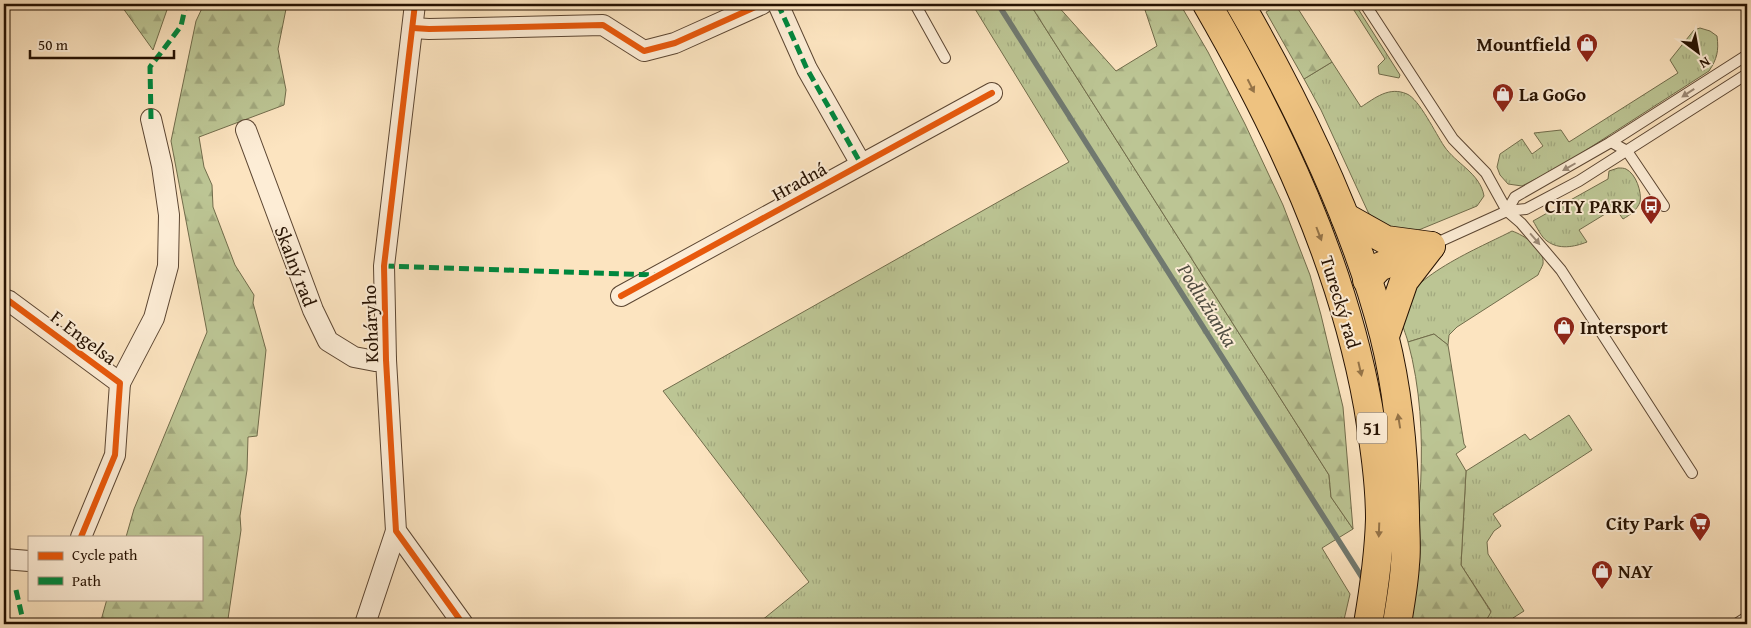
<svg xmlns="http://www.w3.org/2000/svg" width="1751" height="628" font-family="'Gentium Book Plus',serif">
<defs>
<pattern id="grass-tufts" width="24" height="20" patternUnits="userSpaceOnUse" patternTransform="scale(1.25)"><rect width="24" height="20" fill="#bcc594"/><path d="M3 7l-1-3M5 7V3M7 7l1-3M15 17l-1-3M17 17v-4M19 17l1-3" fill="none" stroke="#a1a87e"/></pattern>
<pattern id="forest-firs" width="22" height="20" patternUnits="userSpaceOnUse" patternTransform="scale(1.25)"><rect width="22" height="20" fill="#bcc594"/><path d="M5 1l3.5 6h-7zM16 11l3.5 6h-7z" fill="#a1a87e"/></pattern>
</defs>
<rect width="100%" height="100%" fill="#fce4c0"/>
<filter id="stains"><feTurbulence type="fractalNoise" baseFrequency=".004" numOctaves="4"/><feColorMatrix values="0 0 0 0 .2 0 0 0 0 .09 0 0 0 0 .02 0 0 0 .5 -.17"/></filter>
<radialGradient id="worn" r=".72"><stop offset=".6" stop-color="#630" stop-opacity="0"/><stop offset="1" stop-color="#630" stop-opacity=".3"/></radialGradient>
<!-- grass -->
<g fill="url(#grass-tufts)" stroke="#716c4b">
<polygon points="972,4 1030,4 1329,475 1331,497 1353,529 1322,548 1350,594 1343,624 764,624 761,621 809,582 663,391 1069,162"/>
<polygon points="1350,4 1355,4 1400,75 1399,78 1379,74 1378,66 1385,59"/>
<path d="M1700,28L1710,31L1717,36C1719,51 1717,59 1709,71L1563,165L1522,186L1508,184L1500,175L1497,167L1500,154L1522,139L1532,154L1543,146L1534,133L1561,130L1569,142L1678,73L1670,60L1694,30Z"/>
<path d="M1332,62L1361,107C1375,98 1389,86 1407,94C1419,99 1436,134 1444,146C1456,164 1480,173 1484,196L1477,206L1409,234L1375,223L1368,212L1321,110L1304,79Z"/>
<path d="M1618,168C1621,168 1624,168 1626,169C1636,174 1642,192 1640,202C1637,210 1630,215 1623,219L1615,208L1579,230L1587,242C1574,247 1559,250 1547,241C1541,237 1537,227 1533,221L1608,179L1609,171Z"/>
<path d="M1512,231C1524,235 1545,249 1543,264C1542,267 1539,272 1538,275L1457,327L1449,335L1448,345L1434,334L1408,342C1406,334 1401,324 1401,316C1400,279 1484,246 1512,231Z"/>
<polygon points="1569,415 1592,450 1493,514 1501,526 1494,531 1487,542 1488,554 1524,611 1513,618 1517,624 1484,624 1491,611 1461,565 1466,471 1525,434 1530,440"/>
</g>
<!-- forest -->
<g fill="url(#forest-firs)" stroke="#716c4b">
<polygon points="120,4 169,4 153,50"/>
<polygon points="204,4 287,4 278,49 286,90 284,105 199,137 204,167 212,185 213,207 235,265 254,295 253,303 266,350 257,436 248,437 247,470 240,516 241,530 228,619 226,624 100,624 107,599 201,599 201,537 126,537 134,509 207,332 171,141 196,21"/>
<polygon points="1030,4 1056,4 1116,71 1157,46 1143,4 1180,4 1208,52 1245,124 1283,205 1310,275 1321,315 1343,407 1353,529 1331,497 1329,475"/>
<polygon points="1280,4 1295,4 1332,62 1304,79 1266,12"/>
<path d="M1434,334L1448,345L1464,444L1466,447L1456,454L1466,471L1461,565L1491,612L1484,624H1410L1408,621C1417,528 1433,434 1408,342Z"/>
</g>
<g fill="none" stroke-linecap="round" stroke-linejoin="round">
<!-- stream -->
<polyline stroke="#707970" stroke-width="5.5" points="998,4 1365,582"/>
<!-- lane casing -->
<g stroke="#5c4632" stroke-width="12">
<g id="lane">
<polyline points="915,4 945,58"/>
<polyline points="1365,4 1453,139 1486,173 1507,211 1521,223 1561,270 1692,473"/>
<polyline points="1611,142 1627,151 1664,206"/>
<polyline points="1507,211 1515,197 1611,142 1744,57 1747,63"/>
<polyline points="1432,245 1507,211 1526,209 1579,181 1747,74"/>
<polyline points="1736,624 1747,617"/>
</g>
</g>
<!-- street casing -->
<g stroke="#5c4632" stroke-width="22">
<g id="street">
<polyline points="415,4 384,266 386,360 396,531 463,624"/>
<polyline points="778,4 807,69 861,164"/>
<polyline points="413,28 429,29 603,25 644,51 675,43 762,4"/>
<polyline points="246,130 313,310 328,341 354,357 375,361 386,360"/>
<polyline points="621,296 992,93"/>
<polyline points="4,299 9,301 120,383 115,455 81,537"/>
<polyline points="120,383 154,318 168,266 169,215 162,166 151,119"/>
<polyline points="4,559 29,561"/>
<polyline points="365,624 396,531"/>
</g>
</g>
<!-- primary casing -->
<g stroke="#261202" stroke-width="30">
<g id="primary">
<path d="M1207,4C1279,129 1342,262 1368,406C1374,443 1380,482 1380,519C1379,555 1374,589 1368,624"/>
<path d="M1240,4C1298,105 1355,222 1384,335C1399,394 1404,455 1405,515C1405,531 1407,548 1405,564C1404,584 1400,604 1397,624"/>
<polyline points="1345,217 1386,240 1431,246"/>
<polyline points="1367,280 1379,267 1430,246"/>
<polyline points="1385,336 1404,281 1431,246"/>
</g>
</g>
<!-- lane -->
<use href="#lane" stroke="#fdedd6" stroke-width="10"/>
<!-- street -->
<use href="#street" stroke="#fdedd6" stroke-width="20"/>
<!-- primary -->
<use href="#primary" stroke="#eec280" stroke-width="28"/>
<!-- quiet -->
<g stroke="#00873e" stroke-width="5" stroke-dasharray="10 5" stroke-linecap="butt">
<polyline points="778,4 807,69 861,164"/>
<polyline points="151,119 150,67 181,26 186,4"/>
<polyline points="384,266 656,275"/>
<polyline points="16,590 22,616 26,624"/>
</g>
<!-- cycleway casing -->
<g stroke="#fdedd6" stroke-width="9">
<g id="cycleway">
<polyline points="415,4 384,266 386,360 396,531 463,624"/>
<polyline points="413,28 429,29 603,25 644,51 675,43 762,4"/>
<polyline points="621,296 992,93"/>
<polyline points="4,299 9,301 120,383 115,455 81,537"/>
</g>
</g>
<!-- cycleway -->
<use href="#cycleway" stroke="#e8590c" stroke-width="6"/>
</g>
<!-- one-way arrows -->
<defs><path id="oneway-solid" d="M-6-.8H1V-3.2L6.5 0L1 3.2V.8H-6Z" transform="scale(1.25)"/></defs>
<g fill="#947347">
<use href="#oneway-solid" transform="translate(1251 86) rotate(63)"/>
<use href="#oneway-solid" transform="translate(1319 234) rotate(69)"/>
<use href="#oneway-solid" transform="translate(1360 369) rotate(77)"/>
<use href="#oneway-solid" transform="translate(1399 421) rotate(-99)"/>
<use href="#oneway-solid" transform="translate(1379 530) rotate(92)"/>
</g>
<g fill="#9c8a77">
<use href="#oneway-solid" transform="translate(1688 93) rotate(147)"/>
<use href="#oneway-solid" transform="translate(1569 167) rotate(150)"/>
<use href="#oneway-solid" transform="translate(1535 239) rotate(49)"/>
</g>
<!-- icons -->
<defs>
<g id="shop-pin" transform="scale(1.125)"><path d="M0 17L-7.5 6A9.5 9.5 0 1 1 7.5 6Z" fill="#8f2418" stroke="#fdedd6"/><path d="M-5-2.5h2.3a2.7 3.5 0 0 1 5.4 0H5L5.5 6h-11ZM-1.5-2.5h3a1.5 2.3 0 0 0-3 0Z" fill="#fff"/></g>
<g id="bus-pin" transform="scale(1.125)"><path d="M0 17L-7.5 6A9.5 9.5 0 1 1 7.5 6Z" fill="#8f2418" stroke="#fdedd6"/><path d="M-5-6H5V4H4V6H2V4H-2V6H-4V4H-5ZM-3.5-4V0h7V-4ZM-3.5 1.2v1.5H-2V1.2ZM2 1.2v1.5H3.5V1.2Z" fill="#fff"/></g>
<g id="supermarket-pin" transform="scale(1.125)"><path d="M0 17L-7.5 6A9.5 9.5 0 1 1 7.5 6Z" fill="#8f2418" stroke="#fdedd6"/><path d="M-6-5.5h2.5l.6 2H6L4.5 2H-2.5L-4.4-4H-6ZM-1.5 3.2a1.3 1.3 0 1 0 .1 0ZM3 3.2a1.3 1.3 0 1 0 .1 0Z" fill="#fff"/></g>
</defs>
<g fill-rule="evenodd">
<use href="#shop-pin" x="1587" y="44"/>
<use href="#shop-pin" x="1503" y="94"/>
<use href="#bus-pin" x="1651" y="206"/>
<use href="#shop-pin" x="1564" y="327"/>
<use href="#supermarket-pin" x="1700" y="523"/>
<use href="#shop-pin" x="1602" y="571"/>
</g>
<g text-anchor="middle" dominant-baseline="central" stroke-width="4" stroke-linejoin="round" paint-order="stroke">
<!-- shield labels -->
<rect fill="#fdedd6" stroke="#665442" stroke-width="1" x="1357" y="412.5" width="30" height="31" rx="4"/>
<g font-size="18" font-weight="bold" fill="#261202">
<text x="1372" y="428">51</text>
</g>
<!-- poi labels -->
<g font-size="19" font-weight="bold" fill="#261202" stroke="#fdedd6" text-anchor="end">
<text x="1571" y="44">Mountfield</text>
<text x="1519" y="94" text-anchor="start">La GoGo</text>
<text x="1635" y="206">CITY PARK</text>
<text x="1580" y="327" text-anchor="start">Intersport</text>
<text x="1684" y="523">City Park</text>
<text x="1618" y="571" text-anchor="start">NAY</text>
</g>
<!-- street labels -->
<g font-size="19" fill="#261202" stroke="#fdedd6">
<text transform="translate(799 181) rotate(-29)">Hradná</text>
<text transform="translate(296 266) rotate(69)">Skalný rad</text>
<text transform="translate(1341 302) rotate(73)">Turecký rad</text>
<text transform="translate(370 324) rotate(-92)">Koháryho</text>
<text transform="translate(84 337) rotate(37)">F. Engelsa</text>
</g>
<!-- water labels -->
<g font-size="20" font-style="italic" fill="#514e42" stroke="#fdedd6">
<text transform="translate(1208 305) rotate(58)">Podlužianka</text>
</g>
</g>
<!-- margin -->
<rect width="1751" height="628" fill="none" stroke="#fce4c0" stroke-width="20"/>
<rect x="5" y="5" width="1741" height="618" fill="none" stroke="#261202" stroke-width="2.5"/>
<rect x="10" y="10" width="1731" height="608" fill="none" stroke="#261202"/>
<!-- legend -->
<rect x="28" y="536" width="175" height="65" fill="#fdedd6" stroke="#a79581"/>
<rect x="38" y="552" width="25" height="8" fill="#e8590c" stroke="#a79581"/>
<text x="72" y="560" font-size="15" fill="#261202">Cycle path</text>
<rect x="38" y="577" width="25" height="8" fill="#00873e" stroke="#a79581"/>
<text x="72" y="586" font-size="15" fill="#261202">Path</text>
<!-- north arrow -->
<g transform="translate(1698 52) rotate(148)" stroke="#fdedd6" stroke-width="4" paint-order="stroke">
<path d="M0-4L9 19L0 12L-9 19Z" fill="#261202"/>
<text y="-8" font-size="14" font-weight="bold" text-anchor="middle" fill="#261202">N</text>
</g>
<!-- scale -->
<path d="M30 50v8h144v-8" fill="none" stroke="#261202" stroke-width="2.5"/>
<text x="38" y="50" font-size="15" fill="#261202" stroke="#fdedd6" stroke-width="4" paint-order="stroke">50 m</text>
<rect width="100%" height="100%" filter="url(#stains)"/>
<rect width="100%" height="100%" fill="url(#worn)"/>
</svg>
